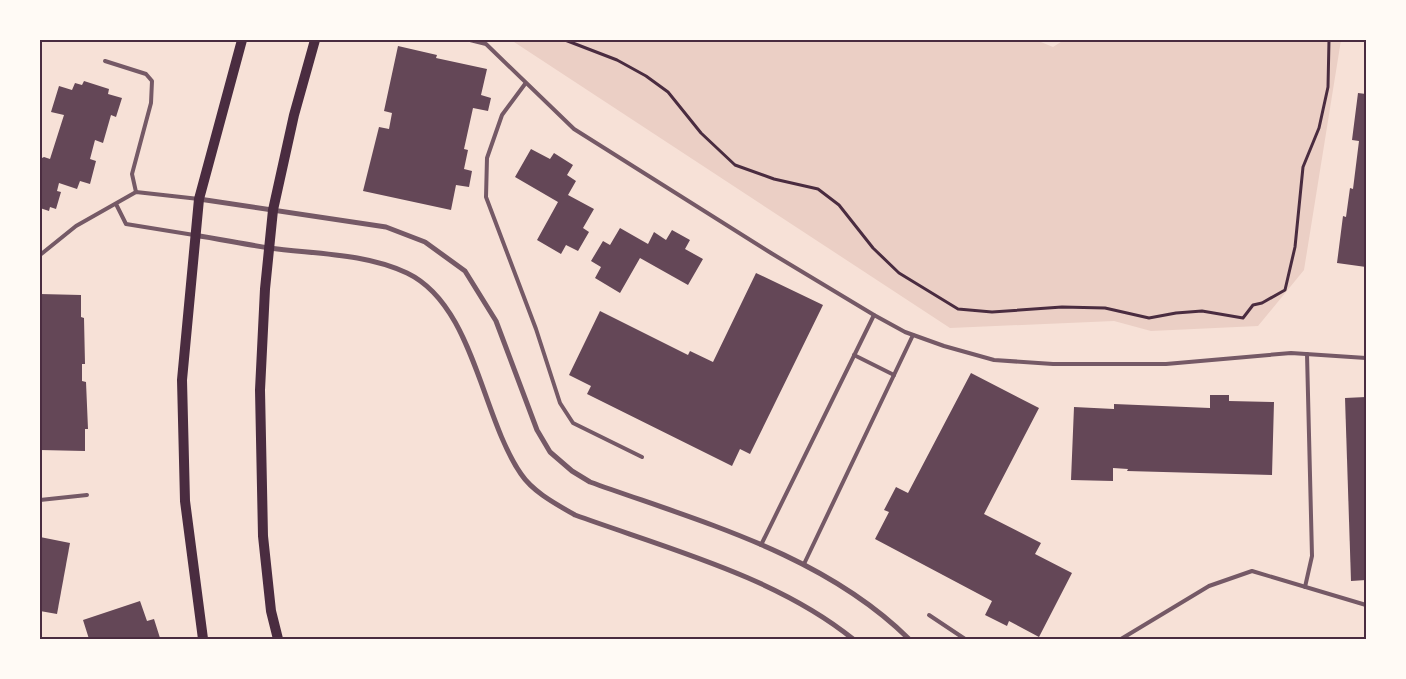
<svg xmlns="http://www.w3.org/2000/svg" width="1406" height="679" font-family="'Noto Serif',serif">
<rect width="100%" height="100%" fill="#f7e1d7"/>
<!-- green -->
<polygon fill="#ebcfc5" points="511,40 1036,40 1053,47 1064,40 1341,40 1304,270 1258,326 1151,331 1114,321 950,328"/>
<!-- building -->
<g fill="#644757">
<polygon points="398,46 437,55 436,58 487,69 481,95 491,98 488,111 473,108 464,149 468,150 464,169 472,171 469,187 456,185 451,210 363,191 379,127 389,129 392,113 384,111"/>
<polygon points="84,81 109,89 108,94 122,98 116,117 111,115 103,143 95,140 90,159 96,161 90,184 80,181 77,189 59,183 57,191 61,192 56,209 50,207 49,211 40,208 40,159 44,157 50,159 64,115 51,112 59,86 72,90 75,83 82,85"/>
<polygon points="1358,93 1366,94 1366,267 1337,263 1343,216 1346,217 1350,188 1353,189 1359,141 1352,140"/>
<polygon points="531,149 550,159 554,153 573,165 567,175 576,181 568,195 594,209 583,228 589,232 578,251 566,245 561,254 537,240 558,202 515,177"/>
<polygon points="620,228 648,244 654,232 666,240 672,230 690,240 685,249 703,259 688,285 640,258 620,293 595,278 601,267 591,261 603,241 610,245"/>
<polygon points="756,273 823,305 750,454 740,449 732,466 587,394 591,386 569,375 600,311 688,355 690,351 713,362"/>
<polygon points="40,294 81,295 81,317 84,318 85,364 82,364 82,381 86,382 88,429 85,429 85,451 40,450"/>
<polygon points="971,373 1039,408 984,514 1041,543 1035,554 1072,573 1039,637 1009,621 1007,626 985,615 992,601 875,539 889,512 884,510 896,487 908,493"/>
<polygon points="1210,395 1229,395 1229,401 1274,402 1272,475 1127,471 1128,469 1113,468 1113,481 1071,480 1074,407 1114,409 1114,404 1210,408"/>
<polygon points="1366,397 1366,580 1351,581 1345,398"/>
<polygon points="40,537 70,543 57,614 40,611"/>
<polygon points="140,601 147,621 154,619 160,638 89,639 83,620"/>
</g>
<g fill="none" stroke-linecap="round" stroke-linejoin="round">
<!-- path -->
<polyline stroke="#4a2c40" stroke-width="3" points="565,40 617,60 646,76 668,92 701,133 735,165 774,179 818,189 839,205 873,248 899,273 958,309 992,312 1062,307 1105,308 1149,318 1176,313 1202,311 1243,318 1253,305 1262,303 1285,290 1295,247 1303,167 1319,128 1328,87 1329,40"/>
<!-- service -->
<g stroke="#755966" stroke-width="4">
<polyline points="470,40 486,44 574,129 771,253 874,315 905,332 944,346 994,360 1053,364 1166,364 1291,353 1366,358"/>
<polyline points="105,61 146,74 152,81 151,103 132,174 136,192"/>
<polyline points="525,84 502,115 487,158 486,197 536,329 560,403 573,423 642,457"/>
<polyline points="116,204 126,224 194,235"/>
<polyline points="40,255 76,226 136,192 199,199"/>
<polyline points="854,355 894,375"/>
<polyline points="40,500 87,495"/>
<polyline points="761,545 874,315"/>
<polyline points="804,564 913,335"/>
<polyline points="1305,587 1312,556 1307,354"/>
<polyline points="929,615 965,639"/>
<polyline points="1121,639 1209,586 1252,571 1366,605"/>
</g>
<!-- minor -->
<g stroke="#755966" stroke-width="5">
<path d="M199,199L386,227L425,242L465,271L496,321L537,430L550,452L572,471L590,482C701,522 823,554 909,639"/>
<path d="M194,235C219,239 244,244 269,248C314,254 365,253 407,273C474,305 481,416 521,474C533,492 556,504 575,515C666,548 777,577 853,639"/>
</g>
<!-- secondary -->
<g stroke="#4a2c40" stroke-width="10">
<polyline points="203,639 185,501 182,380 199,199 242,40"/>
<polyline points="278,639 271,611 263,536 260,390 265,289 273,210 294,115 315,40"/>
</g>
</g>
<!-- border -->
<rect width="1406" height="679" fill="none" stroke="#fffaf5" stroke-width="82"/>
<rect x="41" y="41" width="1324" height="597" fill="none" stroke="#4a2c40" stroke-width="2"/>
</svg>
